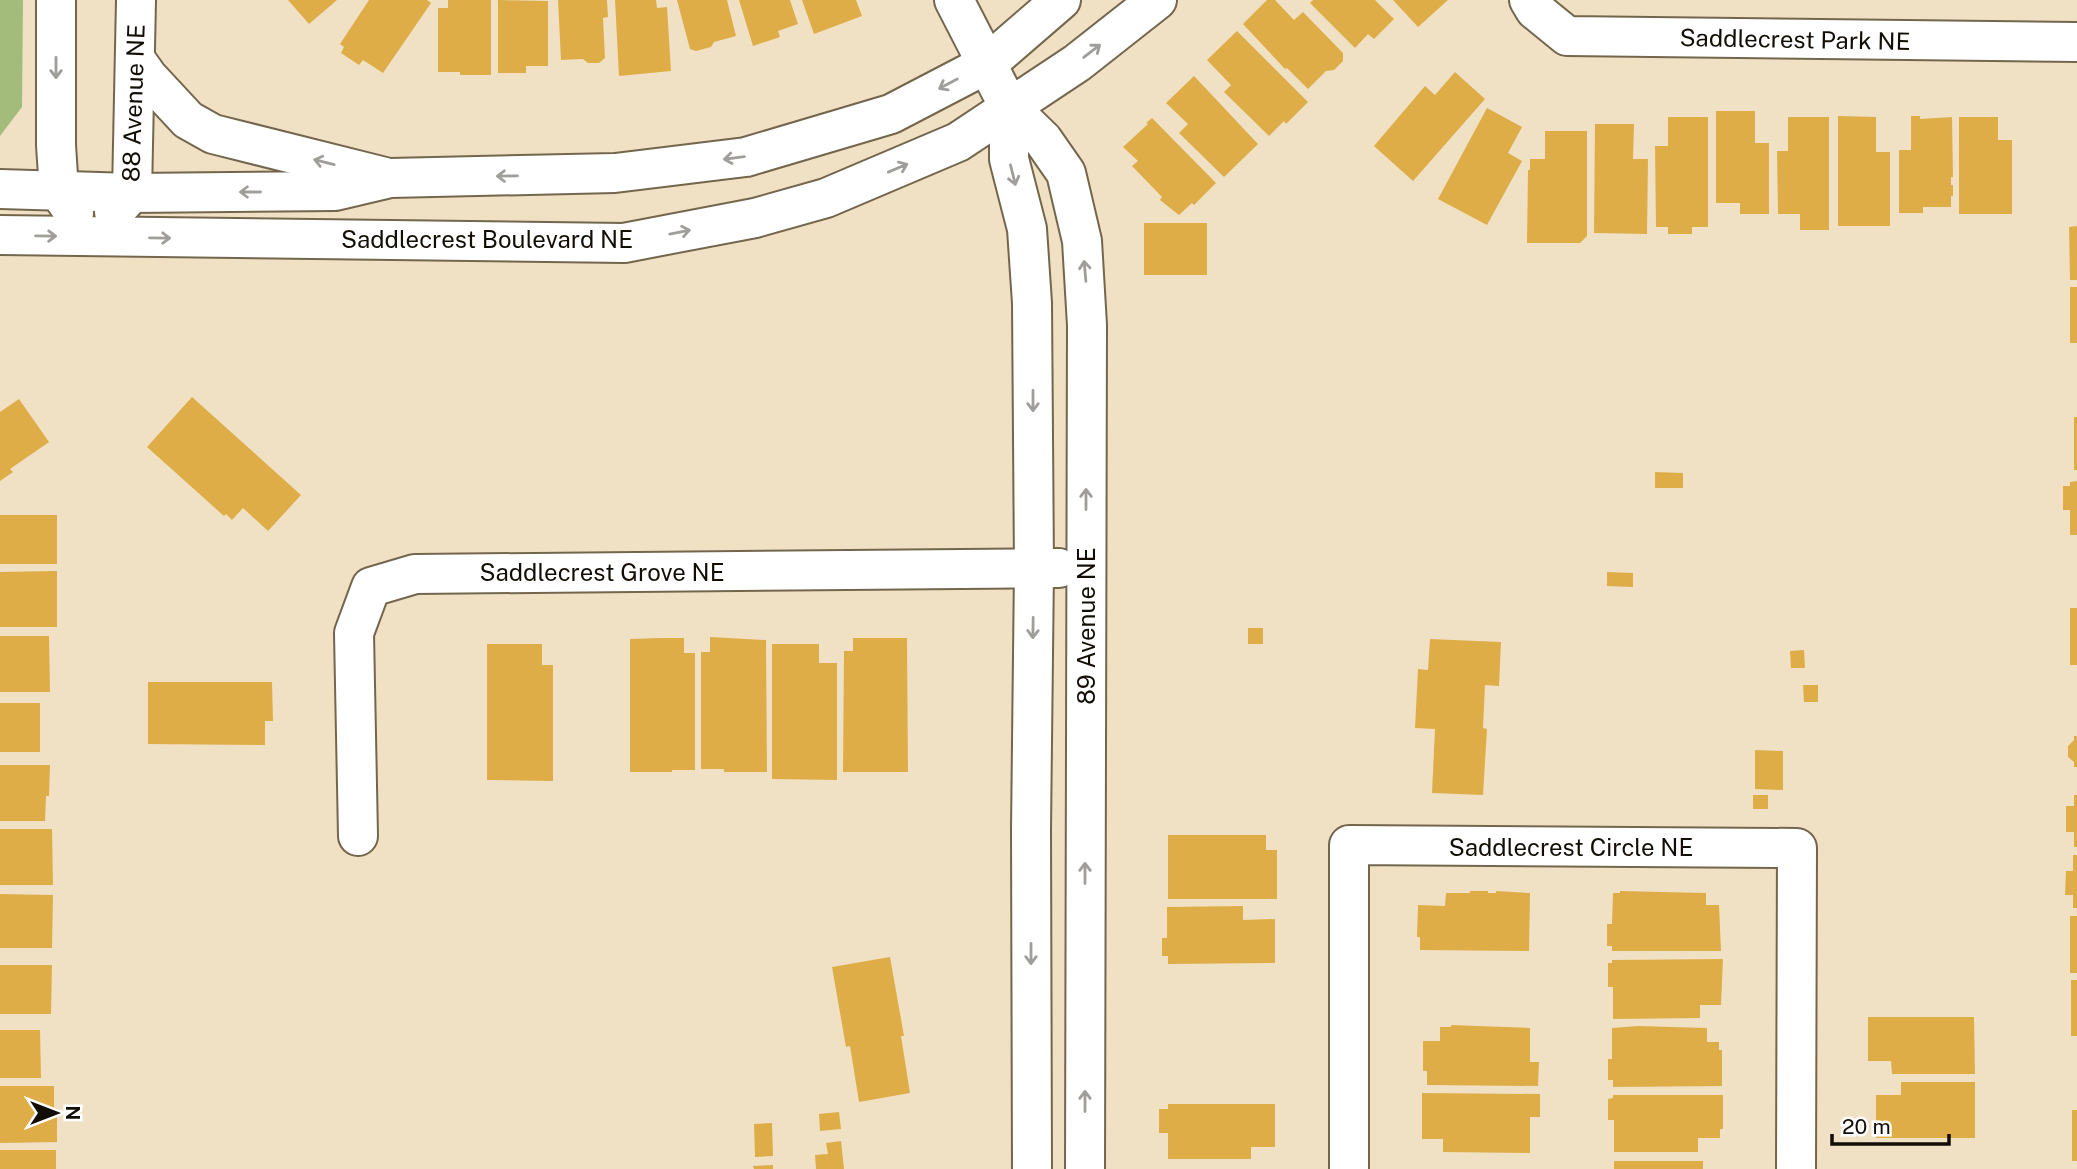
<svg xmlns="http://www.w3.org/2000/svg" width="2077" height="1169" font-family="'Public Sans',sans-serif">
<rect width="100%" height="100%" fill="#f0e1c5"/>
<!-- green -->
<polygon fill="#a3bc7b" points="0,0 23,0 22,107 0,136"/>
<!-- building -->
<g fill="#dead48">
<polygon points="288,0 337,0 309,24"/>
<polygon points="369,0 427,0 431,3 383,73 363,60 359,65 341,53 344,47 340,44"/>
<polygon points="448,0 491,0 491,75 460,75 460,72 438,72 438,8 448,8"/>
<polygon points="498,0 548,1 548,66 526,66 526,73 498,73"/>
<polygon points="558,0 607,0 608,17 603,18 605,58 599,63 588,63 583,59 561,60"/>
<polygon points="615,0 656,0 657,8 667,7 671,71 619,76"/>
<polygon points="677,0 727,0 736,36 714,42 711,47 696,51 690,49"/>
<polygon points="739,0 790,0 798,24 778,31 780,37 753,46"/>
<polygon points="802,0 856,0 862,16 814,34"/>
<polygon points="1267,0 1275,0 1294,20 1303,12 1343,53 1343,61 1334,70 1326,71 1308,89 1287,68 1285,69 1243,24"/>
<polygon points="1313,0 1375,0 1394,19 1374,39 1368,34 1355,48 1310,3"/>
<polygon points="1393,0 1448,0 1418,27"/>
<polygon points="1237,31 1308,102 1286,124 1284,121 1269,136 1224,92 1231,85 1207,60"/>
<polygon points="1455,72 1485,99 1413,181 1374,146 1425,86 1435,95"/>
<polygon points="1194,76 1258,144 1224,177 1179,133 1188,124 1166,103"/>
<polygon points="1487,108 1522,127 1508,153 1522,161 1487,225 1438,199"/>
<polygon points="1716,111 1755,111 1755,143 1769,143 1769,214 1740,214 1740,203 1716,203"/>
<polygon points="1838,116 1876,117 1876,152 1890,152 1890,226 1838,226"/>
<polygon points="1911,116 1920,116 1920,119 1952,117 1953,177 1951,177 1951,185 1953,185 1953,196 1951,196 1951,207 1923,207 1923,213 1899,213 1899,150 1911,150"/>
<polygon points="1668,117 1708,117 1708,227 1692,227 1692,234 1668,234 1668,227 1656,227 1655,146 1668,146"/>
<polygon points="1788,117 1829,117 1829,230 1800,230 1800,214 1778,214 1777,151 1788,151"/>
<polygon points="1959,117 1998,117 1998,140 2012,140 2012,214 1959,214"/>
<polygon points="1152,118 1216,183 1194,205 1192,203 1179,215 1160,200 1162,197 1132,166 1138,161 1123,147 1148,124 1146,123"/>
<polygon points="1595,124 1634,124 1633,159 1648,159 1647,234 1594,233"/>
<polygon points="1545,131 1587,131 1587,236 1580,243 1527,243 1528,170 1530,170 1530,159 1545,159"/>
<rect x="1144" y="223" width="63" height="52"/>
<polygon points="2077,226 2077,280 2070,280 2069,227"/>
<rect x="2070" y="287" width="7" height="56"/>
<polygon points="192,397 301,495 268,531 243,508 232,520 226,514 224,516 147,447"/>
<polygon points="19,399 49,442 10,469 13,472 0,481 0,412"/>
<rect x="2074" y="417" width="3" height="53"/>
<polygon points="1655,472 1683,473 1683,488 1655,488"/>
<polygon points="2077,481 2077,535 2070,535 2070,510 2063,510 2063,486 2070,486 2070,482"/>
<rect x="0" y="515" width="57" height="49"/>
<polygon points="57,571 57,627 0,627 0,572"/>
<polygon points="1607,572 1633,573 1633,587 1607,586"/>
<rect x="2070" y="608" width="7" height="57"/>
<rect x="1248" y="628" width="15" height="16"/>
<polygon points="0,636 49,636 50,692 0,692"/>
<polygon points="710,637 766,640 767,772 724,772 724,769 701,769 701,652 710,652"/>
<polygon points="660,638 684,638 684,653 695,653 695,770 672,770 672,772 630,772 630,639"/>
<polygon points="853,638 907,638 908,772 843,772 844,651 853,651"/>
<polygon points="1430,639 1501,642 1499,686 1485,685 1483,728 1487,729 1483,795 1432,793 1435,729 1415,728 1418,669 1428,670"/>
<polygon points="487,644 542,644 542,665 553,665 553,781 487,780"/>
<polygon points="772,644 819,644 819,663 837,663 837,780 772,779"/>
<polygon points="1804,650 1805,668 1791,668 1790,651"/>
<polygon points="148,682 272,682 273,721 265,721 265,745 148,744"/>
<polygon points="1803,685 1818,685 1818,702 1804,702"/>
<rect x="0" y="703" width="40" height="49"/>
<polygon points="2074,736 2077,736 2077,767 2074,767 2074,762 2068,757 2068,746 2074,740"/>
<polygon points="1755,750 1783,751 1783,790 1755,789"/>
<polygon points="0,765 50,765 49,796 46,796 45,821 0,821"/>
<rect x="1753" y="795" width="15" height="14"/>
<polygon points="2074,795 2077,795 2077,847 2074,847 2074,832 2066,832 2066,806 2074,806"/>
<polygon points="0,829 52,829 53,885 0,885"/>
<polygon points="1168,835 1266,835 1266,850 1277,850 1277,899 1168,899"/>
<polygon points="2073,855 2077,855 2077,908 2073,908 2073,895 2065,895 2066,871 2073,871"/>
<polygon points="1470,891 1488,891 1488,893 1496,893 1496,891 1530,893 1529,951 1420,950 1420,937 1417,937 1418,905 1445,906 1446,893 1470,893"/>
<polygon points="1620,891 1706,893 1706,905 1719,905 1721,951 1612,951 1612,946 1607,946 1607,924 1612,924 1613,893 1620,893"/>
<polygon points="0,894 53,895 52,948 0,948"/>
<polygon points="1243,906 1243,920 1275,919 1275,963 1168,964 1168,956 1162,956 1162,938 1167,938 1167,907"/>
<rect x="2070" y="916" width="7" height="57"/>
<polygon points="890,957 904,1036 901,1036 910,1093 859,1102 850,1046 846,1047 832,967"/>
<polygon points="1723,959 1721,1005 1700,1005 1700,1018 1613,1019 1613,987 1608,987 1608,963 1612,963 1612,960"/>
<polygon points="0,965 52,965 51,1014 0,1014"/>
<rect x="2071" y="980" width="6" height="56"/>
<polygon points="1868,1017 1974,1017 1975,1074 1892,1074 1891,1061 1868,1061"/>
<polygon points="1451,1025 1530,1028 1530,1062 1539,1062 1538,1086 1427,1085 1427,1071 1423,1071 1423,1041 1440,1041 1440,1027 1451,1027"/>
<polygon points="1638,1026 1707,1028 1707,1042 1719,1042 1719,1050 1722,1050 1722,1086 1613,1087 1613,1080 1608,1080 1608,1059 1612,1059 1612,1028"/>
<polygon points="0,1030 40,1030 41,1078 0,1078"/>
<polygon points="1901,1082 1975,1082 1975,1138 1876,1138 1876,1095 1901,1095"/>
<polygon points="0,1086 54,1086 54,1108 57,1108 57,1142 0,1143"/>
<polygon points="1422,1093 1540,1094 1540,1117 1530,1117 1530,1153 1443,1152 1443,1139 1422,1139"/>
<polygon points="1613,1095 1723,1095 1723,1129 1720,1129 1720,1138 1698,1138 1698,1152 1614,1152 1614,1120 1608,1120 1608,1099 1613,1098"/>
<polygon points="1168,1104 1275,1104 1275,1147 1251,1147 1251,1159 1168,1159 1168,1133 1159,1133 1159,1109 1168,1109"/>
<rect x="2072" y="1110" width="5" height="51"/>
<polygon points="839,1112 841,1129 820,1131 819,1114"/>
<polygon points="772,1123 773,1156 755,1157 754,1124"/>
<polygon points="841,1141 844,1169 816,1169 815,1155 828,1154 826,1143"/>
<rect x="0" y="1150" width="56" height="19"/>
<rect x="1614" y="1161" width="89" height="8"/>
<polygon points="773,1165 773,1169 754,1169 753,1166"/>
</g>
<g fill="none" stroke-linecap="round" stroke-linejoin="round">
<!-- minor casing -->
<g stroke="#73664d" stroke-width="42">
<g id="minor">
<polyline points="56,0 56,145 59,191 74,213"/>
<polyline points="954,0 1009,107 1043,140 1066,173 1082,241 1087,325 1085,1169"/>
<polyline points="1529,0 1535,10 1567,36 2077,42"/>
<polyline points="136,60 148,77 188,120 213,134 385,177"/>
<polyline points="1009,107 1009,159 1027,229 1032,303 1034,568 1031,830 1032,1169"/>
<polyline points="0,189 132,193 335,191 390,178 615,173 746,157 891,114 987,64 1061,0"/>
<polyline points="114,212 132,193 136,0"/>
<polyline points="0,235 624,243 755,218 826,198 958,142 1077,63 1157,0"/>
<polyline points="358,836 354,633 371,587 415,574 1059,568"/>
<polyline points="1349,1169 1349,845 1797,848 1796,1169"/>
</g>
</g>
<!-- minor -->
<use href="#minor" stroke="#fff" stroke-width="38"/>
</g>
<!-- one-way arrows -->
<defs><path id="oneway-shaft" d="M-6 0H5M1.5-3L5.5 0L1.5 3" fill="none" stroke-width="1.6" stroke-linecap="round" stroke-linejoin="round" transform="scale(1.75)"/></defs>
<g stroke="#a09e9b">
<use href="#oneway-shaft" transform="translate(1092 51) rotate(-38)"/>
<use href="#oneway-shaft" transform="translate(56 68) rotate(90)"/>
<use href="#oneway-shaft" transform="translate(948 84) rotate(152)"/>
<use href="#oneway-shaft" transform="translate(734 158) rotate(173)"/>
<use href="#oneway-shaft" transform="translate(324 162) rotate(-166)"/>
<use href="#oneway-shaft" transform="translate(898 168) rotate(-23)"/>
<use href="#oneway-shaft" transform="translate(1013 175) rotate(76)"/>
<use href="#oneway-shaft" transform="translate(507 176) rotate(179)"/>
<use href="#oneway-shaft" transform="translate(250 192) rotate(180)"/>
<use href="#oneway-shaft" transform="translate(680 232) rotate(-11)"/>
<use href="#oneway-shaft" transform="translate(46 236) rotate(1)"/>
<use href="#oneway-shaft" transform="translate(160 238) rotate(1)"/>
<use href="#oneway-shaft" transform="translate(1085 271) rotate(-95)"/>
<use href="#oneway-shaft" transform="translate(1033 401) rotate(90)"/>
<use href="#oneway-shaft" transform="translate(1086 499) rotate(-90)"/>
<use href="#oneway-shaft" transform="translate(1033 628) rotate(91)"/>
<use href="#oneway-shaft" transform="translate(1085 873) rotate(-90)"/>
<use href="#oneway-shaft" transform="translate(1031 954) rotate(90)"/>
<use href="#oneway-shaft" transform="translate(1085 1101) rotate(-90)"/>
</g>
<g text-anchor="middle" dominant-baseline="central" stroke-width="5" stroke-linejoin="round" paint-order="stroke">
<!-- street labels -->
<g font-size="24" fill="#120d05" stroke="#fff">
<text transform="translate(1795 39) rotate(1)">Saddlecrest Park NE</text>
<text transform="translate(133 103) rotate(-88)">88 Avenue NE</text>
<text x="487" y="239">Saddlecrest Boulevard NE</text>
<text x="602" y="572">Saddlecrest Grove NE</text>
<text transform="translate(1086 626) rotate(-90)">89 Avenue NE</text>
<text x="1571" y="847">Saddlecrest Circle NE</text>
</g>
</g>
<!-- north arrow -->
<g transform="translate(56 1113) rotate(90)" stroke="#ffffff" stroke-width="5" paint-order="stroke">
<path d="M0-5L12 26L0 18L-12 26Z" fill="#120d05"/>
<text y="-10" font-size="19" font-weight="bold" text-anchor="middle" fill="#120d05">N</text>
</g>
<!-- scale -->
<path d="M1832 1134v10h117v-10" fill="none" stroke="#120d05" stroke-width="3.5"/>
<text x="1842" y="1134" font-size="21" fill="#120d05" stroke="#ffffff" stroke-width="5" paint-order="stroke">20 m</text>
</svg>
